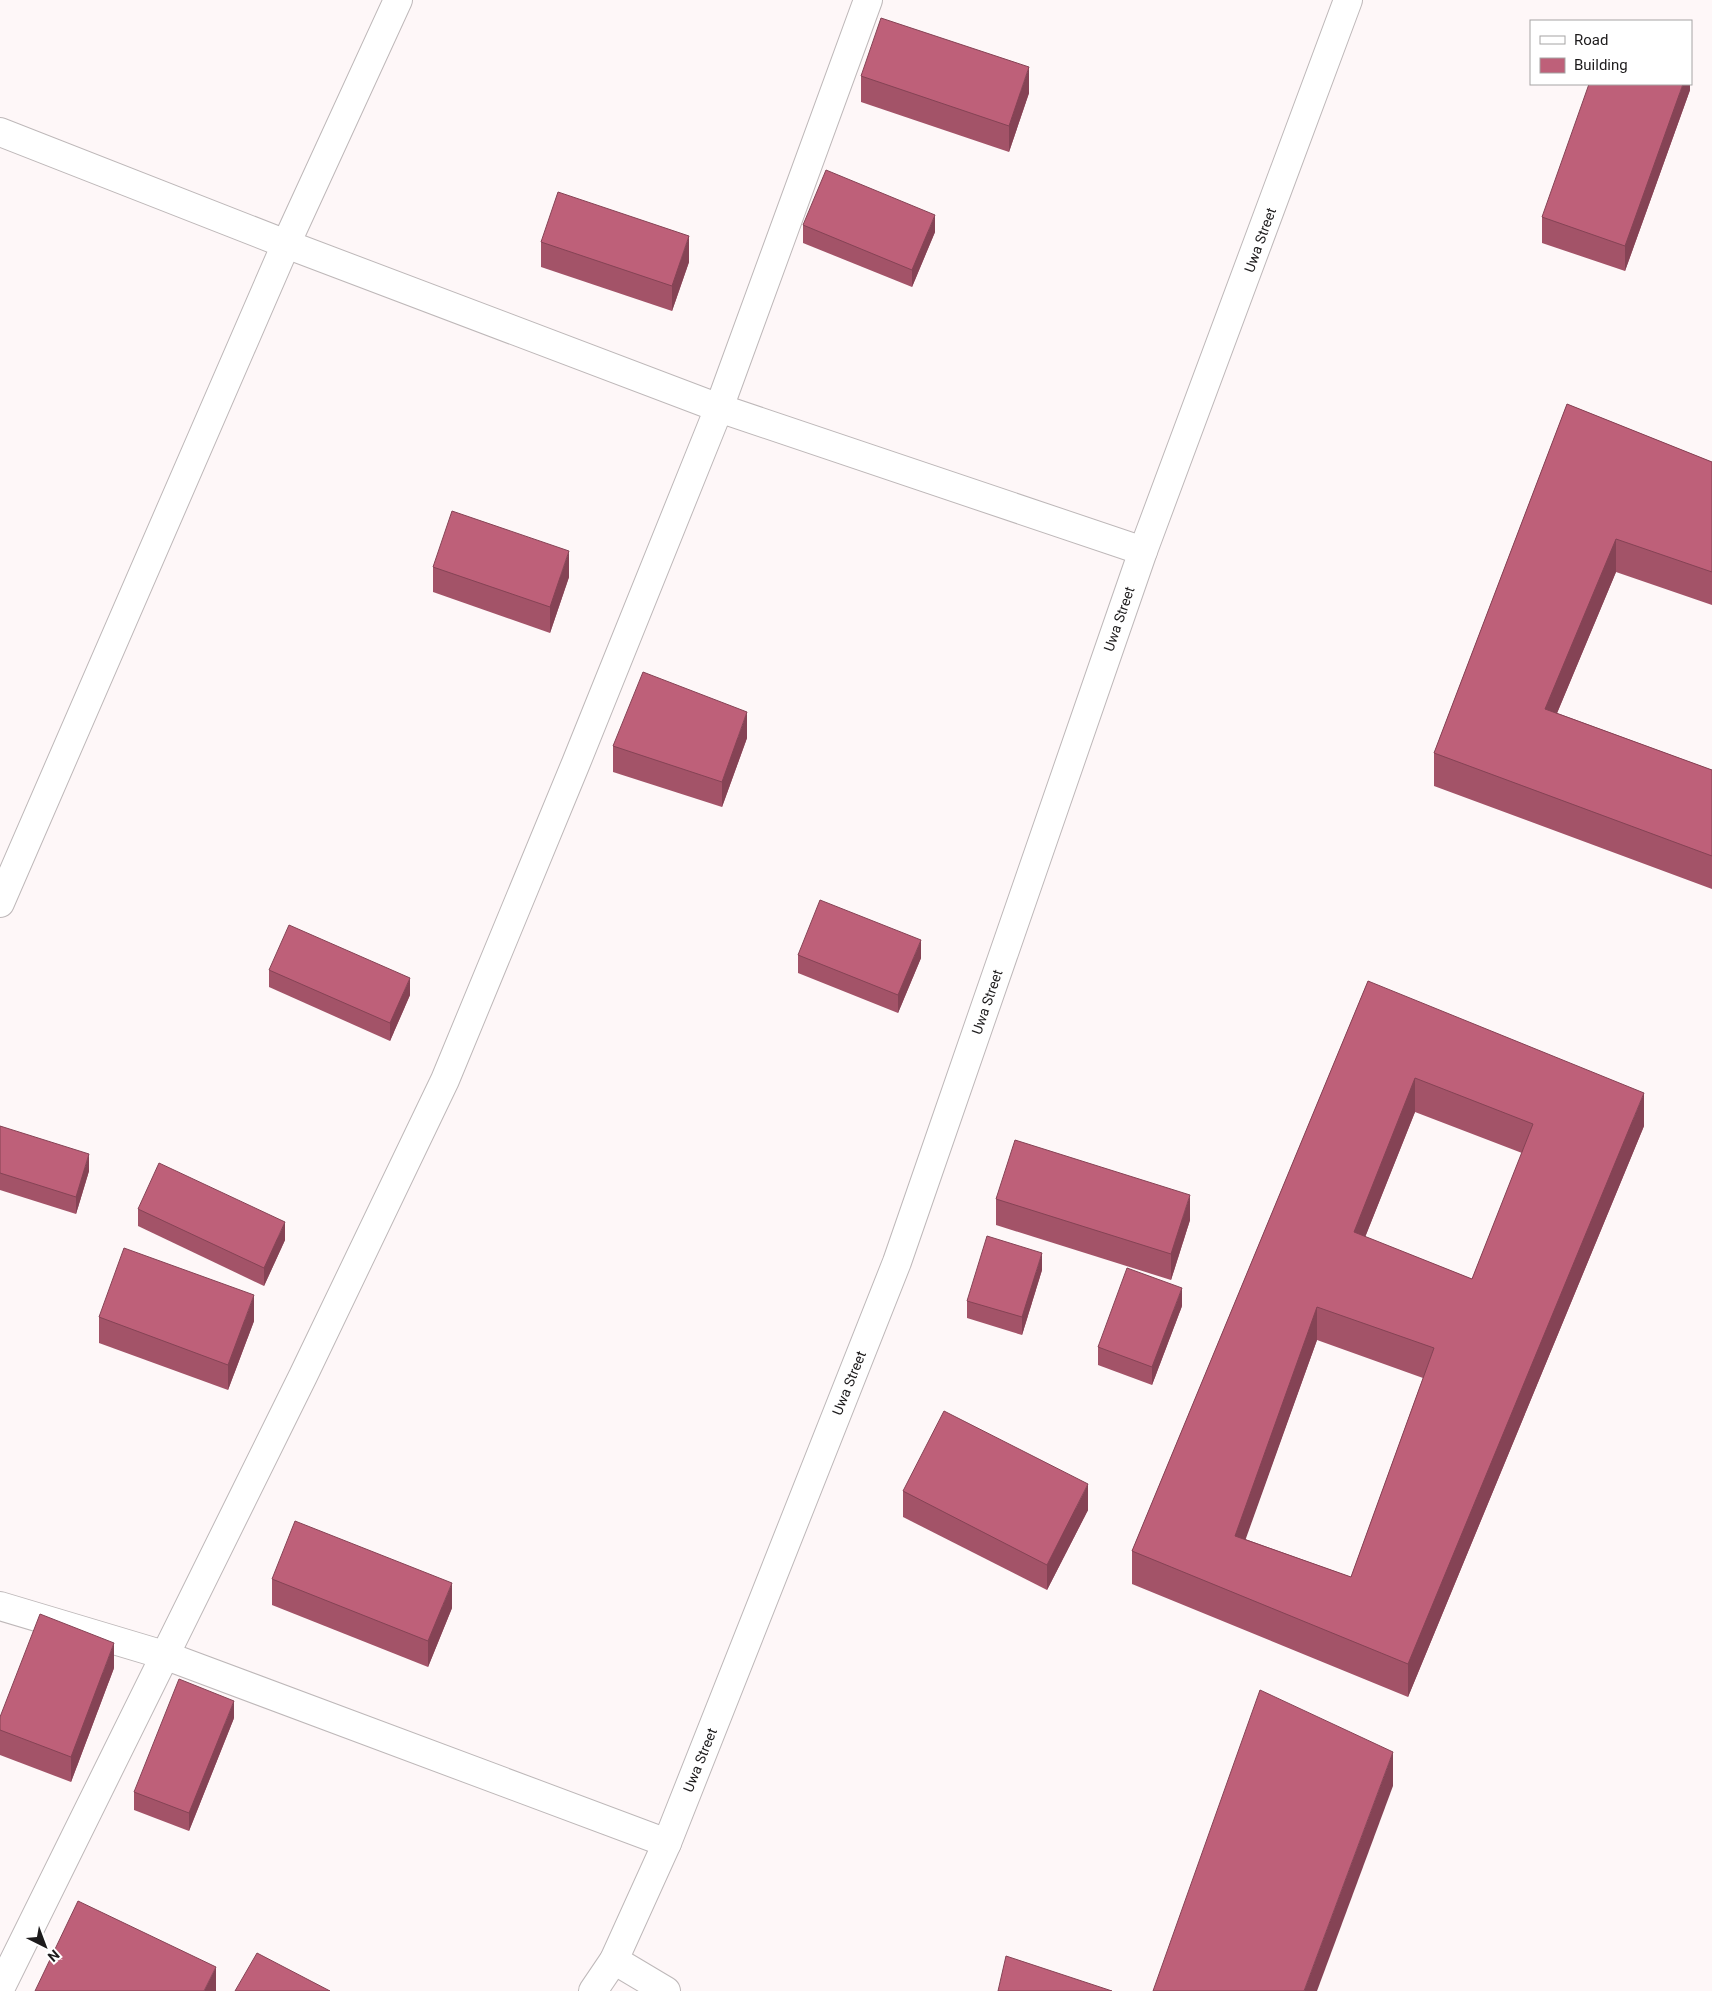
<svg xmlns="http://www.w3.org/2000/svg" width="1712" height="1991" font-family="Roboto,sans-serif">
<rect width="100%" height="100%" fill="#fef7f8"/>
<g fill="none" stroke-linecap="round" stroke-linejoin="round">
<!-- minor casing -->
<g stroke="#beb8b9" stroke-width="30">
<g id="minor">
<polyline points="0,132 286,244 719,408 1143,551"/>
<polyline points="0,903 286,244 398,0"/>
<polyline points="0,1606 164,1655 667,1843"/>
<polyline points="614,1960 666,1991"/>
<polyline points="0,1989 303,1376 445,1080 576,763 719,408 868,0"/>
<polyline points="593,1991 614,1960 667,1843 897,1262 1143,551 1348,0"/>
</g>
</g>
<!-- minor -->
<use href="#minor" stroke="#fff" stroke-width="28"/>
</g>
<!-- wall -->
<g fill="#a35368" fill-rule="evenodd">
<polygon points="861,76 1029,93 1009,152 861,102"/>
<polygon points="1690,84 1690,90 1625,271 1542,243 1542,217"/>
<polygon points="803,225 935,232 912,287 803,243"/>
<polygon points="541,242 689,262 672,311 541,267"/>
<polygon points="1567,404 1712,462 1712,605 1616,572 1557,713 1712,770 1712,889 1434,786 1434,753"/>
<polygon points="433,567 569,577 550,633 433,592"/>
<polygon points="747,738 722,807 613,772 613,746"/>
<polygon points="798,955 921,958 898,1013 798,973"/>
<polygon points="269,970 410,995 390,1041 269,987"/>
<path d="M1368,981L1644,1126L1408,1697L1132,1584V1551ZM1415,1112L1522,1153L1472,1279L1365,1237ZM1317,1340L1423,1378L1351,1577L1245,1539Z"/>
<polygon points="0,1126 89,1171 76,1214 0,1190"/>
<polygon points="996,1199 1190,1220 1171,1280 996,1225"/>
<polygon points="138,1209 285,1240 264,1286 138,1226"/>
<polygon points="1042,1270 1022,1335 967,1318 967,1301"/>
<polygon points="1182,1306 1152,1385 1098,1365 1098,1347"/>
<polygon points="99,1317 254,1321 228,1390 99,1343"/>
<polygon points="903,1491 1088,1510 1047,1590 903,1517"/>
<polygon points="272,1579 452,1608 428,1667 272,1605"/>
<polygon points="114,1668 71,1782 0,1755 0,1717"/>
<polygon points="234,1718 189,1831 134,1810 134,1792"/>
</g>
<!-- shaded-wall -->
<g fill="#854355">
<polygon points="1029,67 1029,93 1009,152 1009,126"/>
<polygon points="1683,84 1690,84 1690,90 1625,271 1625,246"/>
<polygon points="935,215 935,232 912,287 912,270"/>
<polygon points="689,236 689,262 672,311 672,286"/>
<polygon points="1616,539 1616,572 1545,742 1545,709"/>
<polygon points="569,551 569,577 550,633 550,607"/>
<polygon points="747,712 747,738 722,807 722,782"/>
<polygon points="921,940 921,958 898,1013 898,995"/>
<polygon points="410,978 410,995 390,1041 390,1023"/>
<polygon points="1415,1078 1415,1112 1354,1265 1354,1232"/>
<polygon points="1644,1093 1644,1126 1408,1697 1408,1664"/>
<polygon points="89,1154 89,1171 76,1214 76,1197"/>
<polygon points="1190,1195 1190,1220 1171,1280 1171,1254"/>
<polygon points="285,1222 285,1240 264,1286 264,1268"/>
<polygon points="1042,1253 1042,1270 1022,1335 1022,1317"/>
<polygon points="1182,1288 1182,1306 1152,1385 1152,1367"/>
<polygon points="254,1295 254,1321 228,1390 228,1365"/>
<polygon points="1317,1307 1317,1340 1235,1569 1235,1536"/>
<polygon points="1088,1484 1088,1510 1047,1590 1047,1565"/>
<polygon points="452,1583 452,1608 428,1667 428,1641"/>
<polygon points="114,1643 114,1668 71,1782 71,1757"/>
<polygon points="234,1701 234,1718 189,1831 189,1813"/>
<polygon points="1393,1752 1393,1786 1317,1991 1304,1991"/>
<polygon points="216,1967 216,1991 204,1991"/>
</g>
<!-- building -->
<g fill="#be6079" stroke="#854355" fill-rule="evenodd">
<polygon points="881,18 1029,67 1009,126 861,76"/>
<polygon points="1589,84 1683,84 1625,246 1542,217"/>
<polygon points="826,170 935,215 912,270 803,225"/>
<polygon points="558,192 689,236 672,286 541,242"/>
<polygon points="1567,404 1712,462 1712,572 1616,539 1545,709 1712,770 1712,856 1434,753"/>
<polygon points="452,511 569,551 550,607 433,567"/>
<polygon points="643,672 747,712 722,782 613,746"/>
<polygon points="820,900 921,940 898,995 798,955"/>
<polygon points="289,925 410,978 390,1023 269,970"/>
<path d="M1368,981L1644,1093L1408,1664L1132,1551ZM1415,1078L1533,1124L1472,1279L1354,1232ZM1317,1307L1434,1348L1351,1577L1235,1536Z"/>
<polygon points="0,1126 89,1154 76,1197 0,1173"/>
<polygon points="1015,1140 1190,1195 1171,1254 996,1199"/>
<polygon points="159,1163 285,1222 264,1268 138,1209"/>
<polygon points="987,1236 1042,1253 1022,1317 967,1301"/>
<polygon points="124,1248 254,1295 228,1365 99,1317"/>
<polygon points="1127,1268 1182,1288 1152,1367 1098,1347"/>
<polygon points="944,1411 1088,1484 1047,1565 903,1491"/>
<polygon points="295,1521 452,1583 428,1641 272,1579"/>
<polygon points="40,1614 114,1643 71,1757 0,1730 0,1717"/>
<polygon points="179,1679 234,1701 189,1813 134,1792"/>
<polygon points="1260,1690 1393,1752 1304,1991 1153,1991"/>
<polygon points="78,1901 216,1967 204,1991 35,1991"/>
<polygon points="257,1953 330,1991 235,1991"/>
<polygon points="1006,1956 1112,1991 998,1991"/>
</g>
<g text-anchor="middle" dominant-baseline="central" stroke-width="4.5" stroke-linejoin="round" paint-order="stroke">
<!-- street labels -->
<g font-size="14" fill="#1d1b1c" stroke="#fff">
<text transform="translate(1260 240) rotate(-70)">Uwa Street</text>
<text transform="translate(1119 619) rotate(-71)">Uwa Street</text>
<text transform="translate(987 1002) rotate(-71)">Uwa Street</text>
<text transform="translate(849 1383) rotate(-68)">Uwa Street</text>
<text transform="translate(700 1760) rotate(-68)">Uwa Street</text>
</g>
</g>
<!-- legend -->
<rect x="1530" y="20" width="162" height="65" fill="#ffffff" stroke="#a5a4a4"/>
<rect x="1540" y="36" width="25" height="8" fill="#ffffff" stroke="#a5a4a4"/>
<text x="1574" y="45" font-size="15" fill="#1d1b1c">Road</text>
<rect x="1540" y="58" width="25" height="15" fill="#be6079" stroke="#a5a4a4"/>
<text x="1574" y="70" font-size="15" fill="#1d1b1c">Building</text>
<!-- north arrow -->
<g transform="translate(45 1946) rotate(138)" stroke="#ffffff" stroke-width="4" paint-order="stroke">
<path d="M0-4L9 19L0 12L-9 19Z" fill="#1d1b1c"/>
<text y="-8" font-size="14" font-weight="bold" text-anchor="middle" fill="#1d1b1c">N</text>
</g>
</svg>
